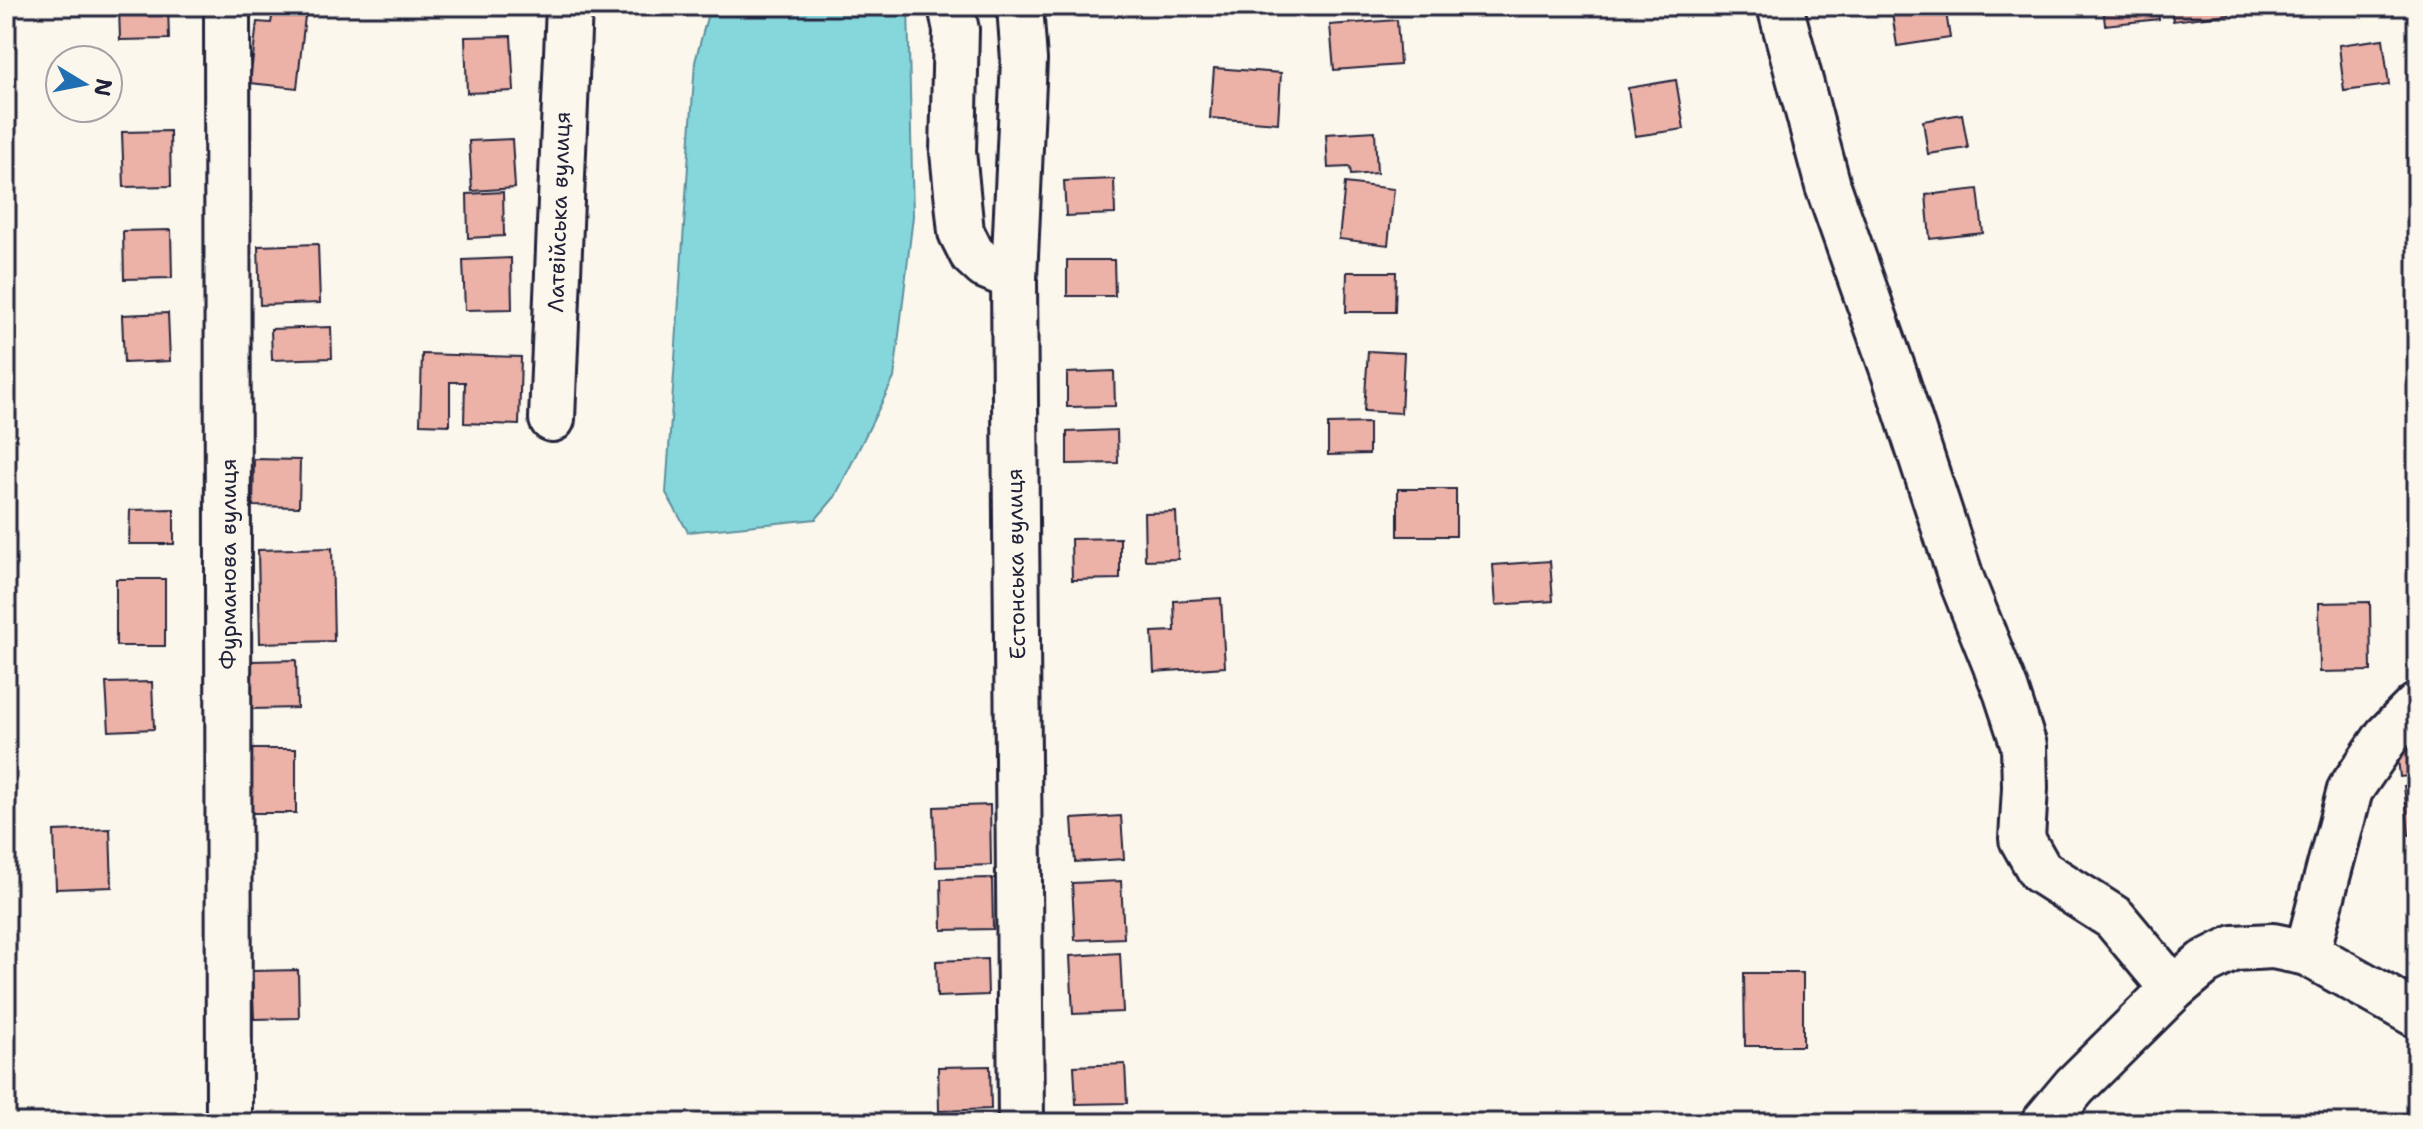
<svg xmlns="http://www.w3.org/2000/svg" width="2423" height="1129" font-family="'Shantell Sans',sans-serif">
<rect width="100%" height="100%" fill="#fbf7ec"/>
<filter id="ink" filterUnits="userSpaceOnUse"><feTurbulence type="fractalNoise" baseFrequency=".0125" numOctaves="2"/><feDisplacementMap in="SourceGraphic" scale="16" xChannelSelector="R" yChannelSelector="G"/><feConvolveMatrix kernelMatrix="1 2 1 2 8 2 1 2 1" color-interpolation-filters="sRGB"/></filter>
<g filter="url(#ink)">
<!-- water -->
<polygon fill="#86d7dc" stroke="#5e8f9c" stroke-width="2" points="710,6 908,6 913,216 894,378 835,497 816,519 688,532 666,493 695,62"/>
<!-- building -->
<g fill="#ecb2a8" stroke="#22223b" stroke-width="2">
<polygon points="119,6 168,6 169,39 120,40"/>
<polygon points="1891,6 1945,6 1950,38 1897,46"/>
<polygon points="2103,6 2157,6 2159,19 2105,25"/>
<polygon points="2171,6 2228,6 2229,14 2173,21"/>
<polygon points="273,12 305,16 297,88 250,83 257,22 271,23"/>
<polygon points="1397,20 1400,65 1334,70 1330,25"/>
<polygon points="511,36 514,91 467,93 465,37"/>
<polygon points="2383,39 2389,85 2344,91 2339,45"/>
<polygon points="1214,68 1281,73 1278,123 1210,118"/>
<polygon points="1676,80 1684,129 1635,136 1628,88"/>
<polygon points="1962,114 1968,148 1928,154 1923,121"/>
<polygon points="170,131 171,186 124,187 122,132"/>
<polygon points="1375,131 1377,173 1351,175 1350,167 1328,168 1326,134"/>
<polygon points="512,139 515,188 472,191 469,141"/>
<polygon points="1114,179 1115,214 1066,216 1064,181"/>
<polygon points="1345,183 1394,189 1388,245 1339,239"/>
<polygon points="1978,189 1983,233 1930,239 1926,195"/>
<polygon points="503,192 504,236 468,238 467,194"/>
<polygon points="171,230 172,278 124,279 123,231"/>
<polygon points="318,244 320,303 260,305 258,246"/>
<polygon points="511,258 512,309 465,310 463,260"/>
<polygon points="1067,260 1114,260 1115,296 1067,296"/>
<polygon points="1347,272 1396,272 1395,312 1346,312"/>
<polygon points="168,313 170,361 124,363 122,315"/>
<polygon points="331,327 332,358 272,360 271,329"/>
<polygon points="1368,351 1404,353 1401,413 1364,411"/>
<polygon points="422,354 521,357 519,425 464,423 465,382 450,382 450,425 420,424"/>
<polygon points="1114,371 1115,406 1067,407 1067,373"/>
<polygon points="1369,423 1369,454 1328,455 1328,424"/>
<polygon points="1117,430 1118,463 1067,464 1067,432"/>
<polygon points="254,459 300,460 299,507 253,506"/>
<rect x="1398" y="489" width="58" height="47"/>
<polygon points="174,509 174,544 129,544 130,510"/>
<polygon points="1176,512 1178,559 1145,560 1144,513"/>
<polygon points="1120,538 1120,579 1072,580 1071,539"/>
<polygon points="332,548 334,641 260,643 258,550"/>
<polygon points="1550,561 1553,601 1496,605 1493,565"/>
<rect x="116" y="579" width="49" height="67"/>
<polygon points="1221,598 1225,667 1154,672 1152,632 1175,631 1174,601"/>
<polygon points="2370,602 2371,671 2320,672 2319,603"/>
<polygon points="296,660 297,708 252,709 251,661"/>
<polygon points="152,682 154,729 109,731 106,683"/>
<polygon points="2417,737 2417,775 2400,777 2396,740"/>
<rect x="252" y="749" width="44" height="64"/>
<polygon points="2417,785 2417,834 2409,835 2404,786"/>
<polygon points="990,805 991,865 936,867 934,807"/>
<polygon points="1121,816 1124,859 1075,862 1072,819"/>
<polygon points="110,829 112,887 56,889 54,831"/>
<polygon points="992,878 993,929 942,930 941,879"/>
<polygon points="1121,881 1124,938 1075,940 1072,883"/>
<polygon points="1120,953 1123,1012 1073,1014 1070,956"/>
<polygon points="987,959 988,995 937,997 936,961"/>
<polygon points="298,970 299,1018 254,1019 252,971"/>
<polygon points="1744,973 1803,973 1803,1046 1745,1046"/>
<polygon points="1125,1064 1127,1103 1076,1104 1074,1066"/>
<polygon points="990,1066 991,1109 939,1111 938,1067"/>
</g>
<g fill="none" stroke-linecap="round" stroke-linejoin="round">
<!-- minor casing -->
<g stroke="#22223b" stroke-width="50">
<g id="minor">
<polyline points="227,6 229,1123"/>
<polyline points="951,6 956,30 953,152 961,232 972,254 985,266 1014,278"/>
<polyline points="1020,6 1024,60 1014,278 1021,1123"/>
<polyline points="1780,6 1828,186 1894,373 1962,581 2006,691 2024,746 2025,788 2022,839 2040,871 2114,918 2173,989"/>
<polyline points="552,419 569,6"/>
<polyline points="2307,953 2350,790 2387,736 2417,706"/>
<polyline points="2044,1123 2075,1086 2173,989 2204,963 2234,948 2273,946 2307,953 2417,1015"/>
</g>
</g>
<!-- minor -->
<use href="#minor" stroke="#fbf7ec" stroke-width="44"/>
</g>
</g>
<g text-anchor="middle" dominant-baseline="central" stroke-width="7" stroke-linejoin="round" paint-order="stroke">
<!-- street labels -->
<g font-size="22" fill="#22223b" stroke="#fbf7ec">
<text transform="translate(559 212) rotate(-88)">Латвiйська вулиця</text>
<text transform="translate(228 564) rotate(-90)">Фурманова вулиця</text>
<text transform="translate(1016 564) rotate(-91)">Естонська вулиця</text>
</g>
</g>
<!-- margin -->
<rect width="2423" height="1129" fill="none" stroke="#fbf7ec" stroke-width="32"/>
<rect x="16" y="16" width="2391" height="1097" fill="none" stroke="#22223b" stroke-width="3" filter="url(#ink)"/>
<!-- north arrow -->
<g transform="translate(84 84) rotate(100)"><circle r="38" fill="#fbf7ec" stroke="#a4a2a5" stroke-width="2"/>
<path d="M0-6L14 30L0 20L-14 30Z" fill="#1f6fb2"/>
<text y="-12" font-size="22" font-weight="bold" text-anchor="middle" fill="#22223b">N</text>
</g>
</svg>
